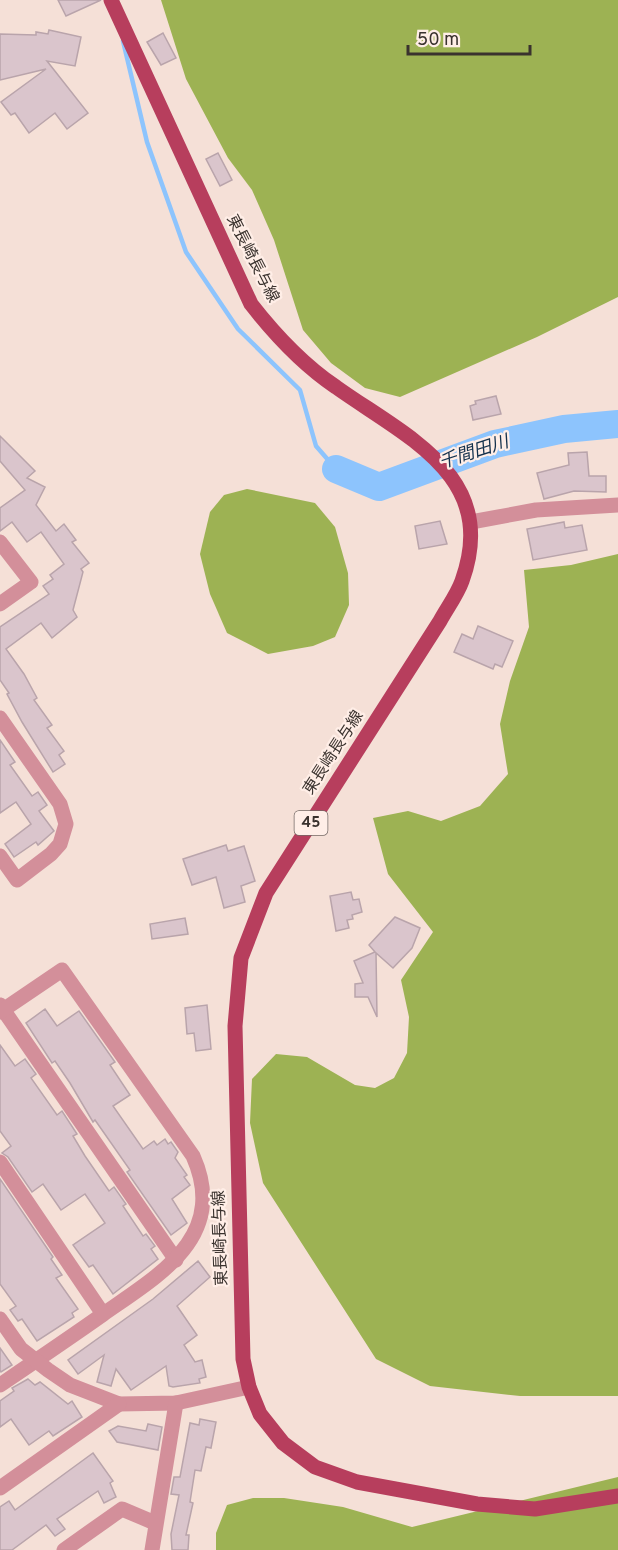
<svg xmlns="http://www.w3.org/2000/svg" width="618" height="1550" font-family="Overpass,'Noto Sans JP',sans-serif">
<rect width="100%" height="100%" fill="#f5e0d7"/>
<!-- forest -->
<g fill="#9db253">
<polygon points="161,0 618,0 618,297 537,337 400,397 365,388 331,363 303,330 274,240 252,190 228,158 186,79"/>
<polygon points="247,489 315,503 335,527 348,573 349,605 335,637 313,646 268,654 227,633 210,594 200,554 210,512 224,495"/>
<polygon points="618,554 618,1396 520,1396 430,1386 376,1359 263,1183 250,1123 252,1079 276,1054 307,1057 355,1085 375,1088 394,1078 407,1053 409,1017 401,980 433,932 388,874 373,818 408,811 441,821 480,806 508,774 500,724 510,681 529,627 524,570 571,565"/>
<polygon points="618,1477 618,1550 216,1550 216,1533 227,1505 253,1498 284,1498 343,1507 412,1527"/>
</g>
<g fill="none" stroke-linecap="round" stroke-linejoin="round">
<!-- stream -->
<polyline stroke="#8dc4fd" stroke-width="4.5" points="123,41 147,142 186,252 238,329 300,390 316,446 336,469"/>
<!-- river -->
<polyline stroke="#8dc4fd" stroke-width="28" points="336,469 379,487 495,444 564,429 618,424"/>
</g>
<!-- building -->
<g fill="#dac5cc" stroke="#b9a4ab" stroke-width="1.5">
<polygon points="58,0 101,0 66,16"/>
<polygon points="49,30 81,37 75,66 47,61 88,113 67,129 55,113 29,133 15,113 11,115 1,102 46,69 0,80 0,34 36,35 36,32 48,34"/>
<polygon points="163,33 176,58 161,65 147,42"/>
<polygon points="218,153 232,180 220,186 206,159"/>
<polygon points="496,396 501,414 473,420 470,406 476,404 475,401"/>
<polygon points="0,436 35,471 27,478 45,487 36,505 56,531 64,524 76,540 72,542 89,563 81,569 83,572 73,610 77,617 52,638 41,623 6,649 24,674 37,698 34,700 52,725 47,728 64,751 59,755 65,764 53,772 22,722 7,694 9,693 0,680 0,627 49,594 43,586 53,579 50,575 64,564 41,532 27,542 12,522 0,531 0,508 25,490 0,461"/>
<polygon points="587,452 589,476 606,476 606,492 574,491 544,499 537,473 569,465 568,453"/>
<polygon points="440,521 447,544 419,549 415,526"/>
<polygon points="564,522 565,528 582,525 587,550 533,560 527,529"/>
<polygon points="478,626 513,641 502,667 495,664 493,669 454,652 462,634 473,639"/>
<polygon points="0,740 15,762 10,765 32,796 38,792 47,805 39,811 54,831 38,845 36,842 14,857 5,844 31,824 16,802 0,813"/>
<polygon points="226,845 228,851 244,846 255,881 241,886 245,902 224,908 216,877 192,885 183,859"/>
<polygon points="351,892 353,900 359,899 362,912 352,915 353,919 347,920 349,928 336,931 330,896"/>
<polygon points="395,917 420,928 412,948 393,968 376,953 377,1017 368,997 355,997 355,984 363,983 354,961 375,952 369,945"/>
<polygon points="185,918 188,934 152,939 150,924"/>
<polygon points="207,1005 211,1049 196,1051 194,1033 187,1034 185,1008"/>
<polygon points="45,1009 57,1026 79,1011 115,1062 110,1065 130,1095 113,1106 143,1149 154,1141 157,1145 165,1139 168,1144 171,1142 178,1152 175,1158 187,1175 184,1177 190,1185 172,1199 187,1223 171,1235 127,1172 130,1170 95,1120 93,1122 70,1083 55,1061 52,1063 26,1023"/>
<polygon points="0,1045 15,1066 25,1059 36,1074 31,1078 57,1115 62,1111 77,1134 73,1136 85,1156 109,1191 114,1187 126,1204 123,1206 143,1236 146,1234 155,1246 151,1249 158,1259 113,1294 93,1265 89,1267 73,1245 105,1223 85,1194 61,1210 43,1184 32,1192 8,1157 2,1153 11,1146 0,1131"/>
<polygon points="0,1179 53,1257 51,1259 62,1275 56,1278 78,1309 72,1313 74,1317 37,1341 22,1319 18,1321 10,1310 16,1306 0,1284"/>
<polygon points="198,1261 210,1277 177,1306 197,1335 184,1345 195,1362 202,1360 206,1377 199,1379 200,1383 173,1387 169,1386 166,1366 131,1390 116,1369 111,1386 97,1382 104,1355 78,1374 68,1360 153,1299"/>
<polygon points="0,1348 12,1365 1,1372 0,1370"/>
<polygon points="28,1379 35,1385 40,1382 68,1404 72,1401 82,1417 53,1436 49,1431 29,1445 11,1419 0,1427 0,1401 14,1391 12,1388"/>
<polygon points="200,1419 216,1422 211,1448 206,1447 201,1471 195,1470 190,1502 193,1503 186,1535 189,1535 188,1550 172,1550 171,1534 179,1495 171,1494 174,1477 180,1477 190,1423 199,1425"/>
<polygon points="148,1424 162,1427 158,1450 117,1442 109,1431 118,1426 146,1431"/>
<polygon points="93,1453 113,1481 110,1483 116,1497 104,1503 98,1491 57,1519 65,1529 55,1536 46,1525 12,1550 0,1550 0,1507 9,1501 15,1510"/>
</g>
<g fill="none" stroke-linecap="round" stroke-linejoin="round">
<!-- minor -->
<g stroke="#d38f9a" stroke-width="15">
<polyline points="471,522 536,510 618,505"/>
<polyline points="0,542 31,582 0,604"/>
<polyline points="0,718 60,804 66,824 60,844 51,854 17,880 0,856"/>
<polyline points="0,1005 176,1260"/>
<path d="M0,1012L62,970L193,1156C229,1237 159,1275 102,1315C68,1339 34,1362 0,1385"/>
<polyline points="0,1162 103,1314"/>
<polyline points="0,1319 21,1349 48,1370 70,1385 119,1404 176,1403 249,1387"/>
<polyline points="0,1488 119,1404"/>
<polyline points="64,1550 122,1509 155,1523"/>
<polyline points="152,1550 176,1403"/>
</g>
<!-- major -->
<path stroke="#b73e5d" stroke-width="15" d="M111,0L251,304C276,336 302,364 336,387C406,437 500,476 462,581C457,595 447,608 440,621L266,893L241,958L235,1026L243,1359L249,1387L260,1414L283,1443L315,1467L357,1482L477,1504L535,1509L618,1496"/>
</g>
<g text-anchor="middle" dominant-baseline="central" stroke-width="4.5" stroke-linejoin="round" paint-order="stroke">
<!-- shield labels -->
<rect fill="#ffeee7" stroke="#756a66" stroke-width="1.5" x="294.5" y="811" width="33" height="24" rx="4.5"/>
<g font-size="15" font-weight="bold" fill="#3a322e">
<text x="311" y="823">45</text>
</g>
<!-- street labels -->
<g font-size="16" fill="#3a322e" stroke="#ffeee7">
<text transform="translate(252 259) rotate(63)">東長崎長与線</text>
<text transform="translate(334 753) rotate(-57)">東長崎長与線</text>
<text transform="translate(221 1238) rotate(-92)">東長崎長与線</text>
</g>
<!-- water labels -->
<g font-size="18" font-style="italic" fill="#14314d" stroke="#ffeee7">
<text transform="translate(474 453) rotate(-18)">千間田川</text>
</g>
</g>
<!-- scale -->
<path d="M408 45v9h122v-9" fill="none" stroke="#3a322e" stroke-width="3"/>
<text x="417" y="45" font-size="18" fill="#3a322e" stroke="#ffeee7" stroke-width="4.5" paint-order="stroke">50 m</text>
</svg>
